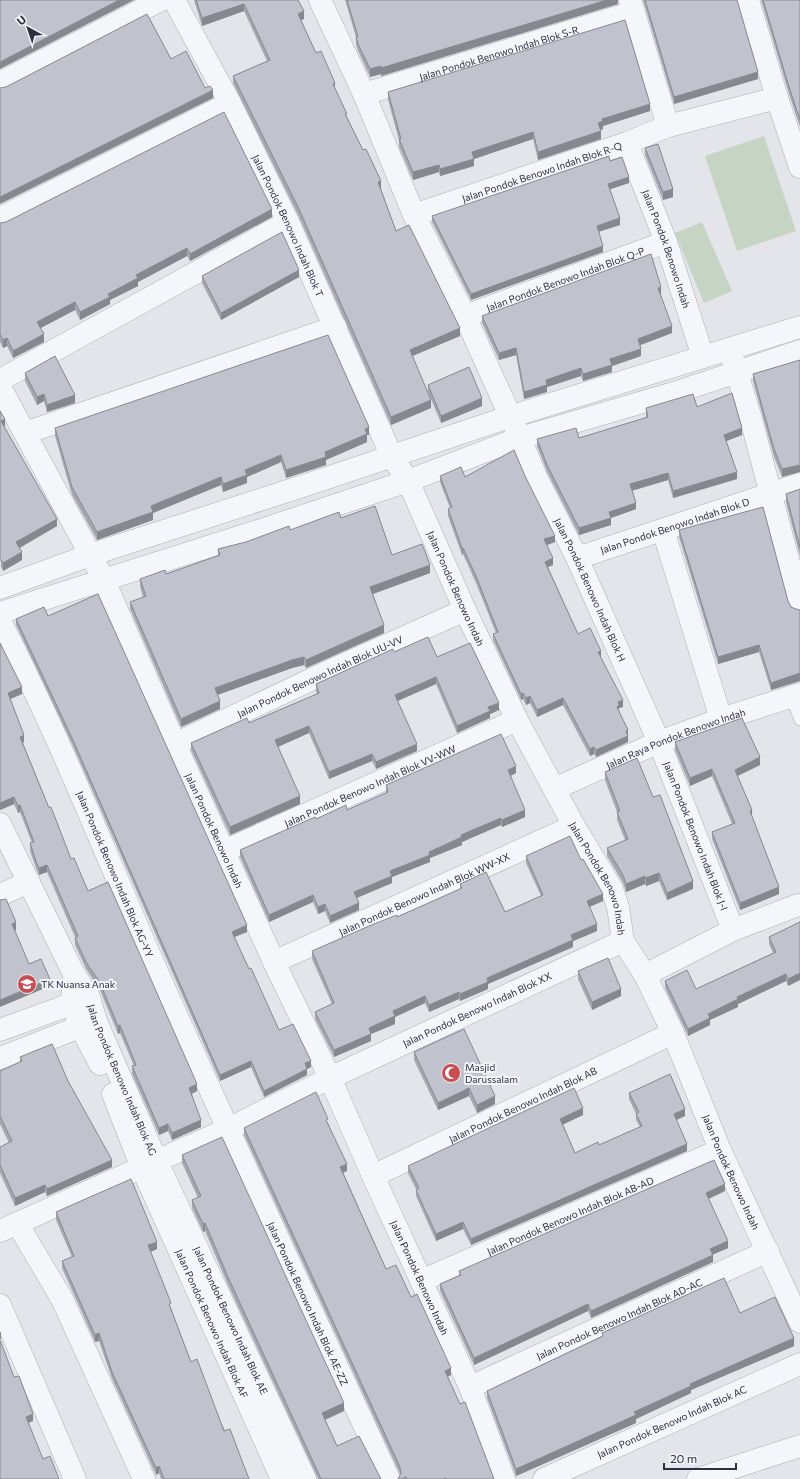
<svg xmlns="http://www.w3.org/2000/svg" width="800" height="1479" font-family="Commissioner,sans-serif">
<rect width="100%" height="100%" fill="#e3e5ea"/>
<!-- green -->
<g fill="#c6d4c4">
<polygon points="764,136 796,231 737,251 705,156"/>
<polygon points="702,222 732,291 704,303 675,233"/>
</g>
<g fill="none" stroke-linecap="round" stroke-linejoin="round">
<!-- lane casing -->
<g stroke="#acafb8" stroke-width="12">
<polyline id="lane" points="791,697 800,720"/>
</g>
<!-- street casing -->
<g stroke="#acafb8" stroke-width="23">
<g id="street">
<path id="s1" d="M174,0L230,103L288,222L392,457L408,481L465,610L517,720L574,826L612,889L618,907L623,941L645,975L673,1033L720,1150L800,1322"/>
<path id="s2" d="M320,0L364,94L414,215L465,316L520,438L536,477L577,558L659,742L733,930"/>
<polyline points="630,0 668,126"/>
<polyline points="748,0 777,98 800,167"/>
<polyline points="0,83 161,0"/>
<path id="s3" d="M364,94L634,12"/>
<path id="s4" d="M627,143L666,242L703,357"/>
<path id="s5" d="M414,215L627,143L668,126L777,98"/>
<polyline points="0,218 230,103"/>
<path id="s6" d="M465,316L666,242"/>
<polyline points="733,360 751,419 800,605"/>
<polyline points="0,380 288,222"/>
<path id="s7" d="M0,387L104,580L175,744L274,962L330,1078L373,1176L470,1387L504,1479"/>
<polyline points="25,433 336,327"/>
<polyline points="663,530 721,719"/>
<path id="s8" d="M577,558L800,484"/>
<polyline points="0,588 90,555 315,482 509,417 800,327"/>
<polyline points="0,613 264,529 408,481 520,438 677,392 800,351"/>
<path id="s9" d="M0,621C58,733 104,851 155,967C231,1138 310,1308 389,1479"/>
<path id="s10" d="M175,744L327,672L465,610"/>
<path id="s11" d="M554,789L659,742L721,719L800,694"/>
<path id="s12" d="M0,824L74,974L89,997L96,1021L157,1162L305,1479"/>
<path id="s13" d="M224,851L517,720"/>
<polyline points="0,895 29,882"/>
<path id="s14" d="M274,962L574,826"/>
<polyline points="74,974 72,1003 80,1026 100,1064"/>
<polyline points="645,975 733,930 798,905"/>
<polyline points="0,1030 85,999"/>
<polyline points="0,1058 95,1021"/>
<path id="s15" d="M113,1094L142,1168L282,1479"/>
<path id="s16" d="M373,1176L673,1033"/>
<polyline points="17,1223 62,1299 144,1479"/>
<path id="s17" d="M0,1231L228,1129L330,1078L623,941"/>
<path id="s18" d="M421,1281L720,1150"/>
<polyline points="0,1305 75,1479"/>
<path id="s19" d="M470,1387L768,1251"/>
<path id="s20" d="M544,1479L800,1364"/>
<polyline points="698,1479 800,1446"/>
</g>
</g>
<!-- lane -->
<use href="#lane" stroke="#f5f6f9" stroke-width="11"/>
<!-- street -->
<use href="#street" stroke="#f5f6f9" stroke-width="22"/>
</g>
<!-- wall -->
<g fill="#a5a8b0">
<polygon points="194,0 298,0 304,19 301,20 316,53 335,89 347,117 381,189 396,231 460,336 412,356 431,408 391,425 299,217 233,83 233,76 267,61 244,11 202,26"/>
<polygon points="345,0 618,0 618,4 381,76 381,74 370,77 358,51 356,44 356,37"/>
<polygon points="643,0 737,0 758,79 674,104"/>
<polygon points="761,0 800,0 800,127 789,94"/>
<polygon points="388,92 650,111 603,126 603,129 600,130 601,139 538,160 533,139 474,159 474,166 440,176 439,172 413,180 399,147 399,140 388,100"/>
<polygon points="645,148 673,197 663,200 645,155"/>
<polygon points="610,161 629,183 610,189 620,225 599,232 603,252 471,300 432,222 432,216"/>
<polygon points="272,217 190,261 187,256 138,282 138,286 110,300 110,304 80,320 75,310 40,328 44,342 13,358 7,346 3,348 0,342 0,223"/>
<polygon points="202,276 299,277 221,320 202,283"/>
<polygon points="661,295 672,333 640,345 641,356 612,366 612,372 583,381 581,376 547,387 547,392 524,399 516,355 499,360 482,323 482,316"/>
<polygon points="800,360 782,477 774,457 753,381 753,374"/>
<polygon points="25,373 75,403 47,412 44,401 37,405 25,381"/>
<polygon points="428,385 482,406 441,423 428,392"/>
<polygon points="697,407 742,435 726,441 737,479 673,498 668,480 632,491 636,509 611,518 611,525 579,535 547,472 537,446 537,439 579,438 646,418 646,408"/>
<polygon points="0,411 4,427 57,526 19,548 22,560 3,571 1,567"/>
<polygon points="55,428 369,435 367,435 367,442 326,460 326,465 286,478 281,462 247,477 247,483 223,492 221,485 153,513 153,520 97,540 72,495 55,436"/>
<polygon points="440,476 465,477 525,476 555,542 547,545 553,565 548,567 578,634 601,657 623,707 619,708 619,712 628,730 628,742 596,757 594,754 590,756 563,705 537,717 530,703 526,705 523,699 521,700 493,640 493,634 496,633 476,583 463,554 462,555 448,516 448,509 450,508 440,482"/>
<polygon points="800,489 800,556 786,502 786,494"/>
<polygon points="341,518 392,555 430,573 373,594 384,633 306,668 304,665 292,668 218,694 220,709 181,727 130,609 130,602 143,597 140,586 140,579 166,574 218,556 218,549"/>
<polygon points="679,530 788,601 791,607 796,609 800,610 800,681 771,690 759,652 718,664 679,537"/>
<polygon points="48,616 247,932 234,937 249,969 279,1030 311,1067 307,1069 307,1075 264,1097 251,1067 220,1081 72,744 16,625 16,619"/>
<polygon points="0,643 22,694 10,699 24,742 23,743 49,808 71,859 88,891 197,1091 192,1094 201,1127 172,1140 168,1131 159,1135 132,1074 132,1066 134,1066 120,1033 118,1034 100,990 86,969 75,945 75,937 47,872 39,875 37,871 30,851 30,843 32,843 20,812 18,813 14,804 0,810"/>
<polygon points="394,652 437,657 499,710 490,714 490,718 457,733 436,684 398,701 417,751 376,769 372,761 329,779 309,733 278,747 300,804 230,835 191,750 191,743 249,723 317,694 316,691 316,684"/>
<polygon points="675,742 760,765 738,776 779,894 740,910 712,839 712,832 732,824 712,776 690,786 675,750"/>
<polygon points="605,772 653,797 693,889 667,900 659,881 646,886 645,884 626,892 623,883 607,856 607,848 625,840 617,820 617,812 605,780"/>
<polygon points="516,773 511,776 525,817 502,827 501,825 462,842 462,845 430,858 430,862 392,877 392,883 357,898 359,910 330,923 325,911 318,914 313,902 269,922 240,857 240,850 316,819 347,810 386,793 386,785"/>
<polygon points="526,856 581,860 603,901 589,907 597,931 573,941 573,947 488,984 488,989 460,1001 459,999 429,1012 425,1003 395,1017 395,1024 371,1034 371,1041 334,1057 315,1019 315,1012 332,1004 312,959 312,951 397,917 460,889 460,884 505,912 541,896 526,863"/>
<polygon points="800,922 800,980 788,986 786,981 738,1004 738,1007 710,1020 710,1025 688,1036 665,988 665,981 696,989 773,953 769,944 769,937"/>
<polygon points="578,971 621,996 592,1010 578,979"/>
<polygon points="414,1052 495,1104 477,1113 469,1096 438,1110 414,1060"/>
<polygon points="20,1057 68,1081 112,1167 47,1196 45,1192 15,1206 0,1173 0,1147 9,1143 0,1124 0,1071 20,1062"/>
<polygon points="629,1093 685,1116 676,1120 687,1151 471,1245 463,1229 436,1241 416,1196 416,1189 408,1173 408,1166 583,1115 563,1124 575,1153 599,1145 640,1127 636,1120 636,1114 629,1099"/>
<polygon points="328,1123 347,1171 343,1172 386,1269 411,1297 451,1375 447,1377 494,1479 398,1479 401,1475 400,1474 244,1135 244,1128"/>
<polygon points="182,1155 344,1411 325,1420 337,1446 381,1479 318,1479 228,1285 205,1231 203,1232 192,1208 192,1200 198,1198 182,1163"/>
<polygon points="725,1191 708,1199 728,1248 713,1254 713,1262 591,1318 588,1311 474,1365 440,1291 440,1284 459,1275 459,1271"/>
<polygon points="56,1212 157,1249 150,1252 191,1362 249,1479 161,1479 159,1473 156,1475 112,1379 99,1341 95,1342 62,1268 62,1261 72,1257 56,1220"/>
<polygon points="740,1313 794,1346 691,1390 691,1393 636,1419 636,1423 516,1476 487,1398 487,1391 602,1336 602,1333"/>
</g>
<!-- shaded-wall -->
<g fill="#868890">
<polygon points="119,0 134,0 0,69 0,62"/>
<polygon points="607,0 618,0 618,4 381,76 381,68"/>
<polygon points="244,4 244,11 202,26 202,18"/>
<polygon points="304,11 304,19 298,21 298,14"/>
<polygon points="381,66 381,74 370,77 370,69"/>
<polygon points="758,72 758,79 674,104 674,97"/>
<polygon points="335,83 335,90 333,84"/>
<polygon points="213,90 213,98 0,204 0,197"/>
<polygon points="650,104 650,111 603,126 603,129 598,130 598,123 602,119"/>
<polygon points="601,131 601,139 538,160 538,152"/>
<polygon points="533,132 533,139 474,159 474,166 440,176 440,169 472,152"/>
<polygon points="439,165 439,172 413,180 413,172"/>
<polygon points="629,177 629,183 608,190 608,184"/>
<polygon points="381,181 381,189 378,190 378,182"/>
<polygon points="673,189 673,197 663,200 663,192"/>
<polygon points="272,209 272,217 190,261 190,254"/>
<polygon points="620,218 620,225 597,232 597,226"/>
<polygon points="603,246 603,252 471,300 471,294"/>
<polygon points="187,248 187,256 138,282 138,286 110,300 110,304 80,320 80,312 136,275"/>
<polygon points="299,270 299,277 221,320 221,313"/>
<polygon points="661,287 661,295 658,295 658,288"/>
<polygon points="75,302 75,310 37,330 37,322"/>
<polygon points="672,326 672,333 638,346 638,339"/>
<polygon points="460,328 460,336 410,357 410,350"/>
<polygon points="44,334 44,342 13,358 13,351"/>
<polygon points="7,338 7,346 3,348 3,340"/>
<polygon points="516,348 516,355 499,360 499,353"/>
<polygon points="641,349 641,356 612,366 612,372 583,381 583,374 610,359"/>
<polygon points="581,368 581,376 547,387 547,392 524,399 524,392 546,380"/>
<polygon points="44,394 44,401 37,405 37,397"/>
<polygon points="75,395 75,403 47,412 47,405"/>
<polygon points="482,398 482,406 441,423 441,416"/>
<polygon points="431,400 431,408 391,425 391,417"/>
<polygon points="5,419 5,426 1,428 1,421"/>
<polygon points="369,427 369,435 367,435 367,442 326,460 326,465 286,478 286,470 325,452 365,429"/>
<polygon points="742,428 742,435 724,442 724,435"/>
<polygon points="281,455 281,462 247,477 247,483 223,492 223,484 245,470"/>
<polygon points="800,465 800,472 782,477 782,469"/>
<polygon points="737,472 737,479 673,498 673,491"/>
<polygon points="668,473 668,480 630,491 630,484"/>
<polygon points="221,477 221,485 153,513 153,520 97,540 97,532 151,506"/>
<polygon points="636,503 636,509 611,518 611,525 579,535 579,528 609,512"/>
<polygon points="57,519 57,526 16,550 16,542"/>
<polygon points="555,536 555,542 544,546 544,539"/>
<polygon points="462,548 463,548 463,554 462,555"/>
<polygon points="22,552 22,560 3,571 3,563"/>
<polygon points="553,558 553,565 545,568 545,562"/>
<polygon points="430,565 430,573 370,595 370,587"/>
<polygon points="384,625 384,633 306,668 306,660"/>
<polygon points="759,645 759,652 718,664 718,657"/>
<polygon points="601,651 601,657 598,652"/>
<polygon points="304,657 304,665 292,668 215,696 215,688 292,660"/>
<polygon points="800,673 800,681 771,690 771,683"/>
<polygon points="436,677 436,684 395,702 395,695"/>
<polygon points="22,687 22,694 8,700 8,693"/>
<polygon points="523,693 523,699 521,700 521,694"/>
<polygon points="530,696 530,703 526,705 526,698"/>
<polygon points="563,698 563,705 537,717 537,710"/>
<polygon points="623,700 623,707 619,708 619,712 617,707 618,702"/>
<polygon points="220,701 220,709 181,727 181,719"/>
<polygon points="499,703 499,710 490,714 490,718 457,733 457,726 488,707"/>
<polygon points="309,726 309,733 275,748 275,740"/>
<polygon points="628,730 628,742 596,757 596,750"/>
<polygon points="24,735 24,742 20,744 20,737"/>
<polygon points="417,744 417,751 376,769 376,762"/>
<polygon points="594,747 594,754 590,756 590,749"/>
<polygon points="372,754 372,761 329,779 329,772"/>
<polygon points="760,757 760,765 735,777 735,770"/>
<polygon points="516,766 516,773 508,777 508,770"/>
<polygon points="712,769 712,776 690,786 690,778"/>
<polygon points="300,796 300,804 230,835 230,827"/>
<polygon points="14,797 14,804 0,810 0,803"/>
<polygon points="20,805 20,812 18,813 18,806"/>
<polygon points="525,810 525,817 502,827 502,820"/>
<polygon points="752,810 752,817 750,811"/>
<polygon points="501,818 501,825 462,842 462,845 430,858 430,862 392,877 392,883 354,899 354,892 390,871 461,835"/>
<polygon points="47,865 47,872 39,875 39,868"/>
<polygon points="659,873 659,881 646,886 646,878"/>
<polygon points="645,876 645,884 626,892 626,884"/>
<polygon points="693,881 693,889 667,900 667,893"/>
<polygon points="779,887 779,894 740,910 740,903"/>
<polygon points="603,894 603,901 587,908 587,901"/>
<polygon points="313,895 313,902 269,922 269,915"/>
<polygon points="359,903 359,910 330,923 330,916"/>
<polygon points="325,904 325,911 318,914 318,907"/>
<polygon points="16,922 16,930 12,931 12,924"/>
<polygon points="597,924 597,931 573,941 573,947 488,984 488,989 460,1001 460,994 487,978 571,935"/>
<polygon points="247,925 247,932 232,938 232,932"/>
<polygon points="800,973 800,980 788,986 788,979"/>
<polygon points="786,974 786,981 738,1004 738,1007 710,1020 710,1025 688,1036 688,1029 708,1014 737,997"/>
<polygon points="50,979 50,986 0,1007 0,1000"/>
<polygon points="621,989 621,996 592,1010 592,1002"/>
<polygon points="459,992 459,999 429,1012 429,1005"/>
<polygon points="425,996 425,1003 395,1017 395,1024 371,1034 371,1041 334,1057 334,1050 369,1028 393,1011"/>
<polygon points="120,1025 120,1033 118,1034 118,1026"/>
<polygon points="251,1061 251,1067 220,1081 220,1075"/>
<polygon points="311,1061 311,1067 305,1070 305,1063"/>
<polygon points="307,1069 307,1075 264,1097 264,1091"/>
<polygon points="197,1084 197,1091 189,1095 189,1088"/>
<polygon points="469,1088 469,1096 438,1110 438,1103"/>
<polygon points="495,1096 495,1104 477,1113 477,1105"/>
<polygon points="583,1108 583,1115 560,1126 560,1119"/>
<polygon points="685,1109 685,1116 674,1121 674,1114"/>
<polygon points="201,1120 201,1127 172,1140 172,1133"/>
<polygon points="168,1124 168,1131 159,1135 159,1128"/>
<polygon points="687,1144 687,1151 471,1245 471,1239"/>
<polygon points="112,1160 112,1167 47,1196 47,1189"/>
<polygon points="347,1164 347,1171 340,1174 340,1167"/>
<polygon points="725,1184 725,1191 706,1200 706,1193"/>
<polygon points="45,1185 45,1192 15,1206 15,1198"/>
<polygon points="463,1222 463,1229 436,1241 436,1234"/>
<polygon points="205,1223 205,1231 203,1232 203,1224"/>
<polygon points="728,1241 728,1248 710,1256 710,1249"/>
<polygon points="157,1242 157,1249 148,1253 148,1245"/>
<polygon points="713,1255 713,1262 591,1318 591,1311"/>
<polygon points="588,1304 588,1311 474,1365 474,1358"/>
<rect x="0" y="1332" width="1" height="7"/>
<polygon points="99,1333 99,1341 95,1342 95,1335"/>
<polygon points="794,1338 794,1346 691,1390 691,1393 636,1419 636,1423 516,1476 516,1469 634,1412 690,1384"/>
<polygon points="451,1368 451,1375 445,1378 445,1371"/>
<polygon points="344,1403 344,1411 322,1421 322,1413"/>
<polygon points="33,1414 33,1421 26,1424 26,1417"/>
<polygon points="159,1466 159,1473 156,1475 156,1468"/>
</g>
<!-- building -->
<g fill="#c0c3cd" stroke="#868890">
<polygon points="0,0 119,0 0,62"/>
<polygon points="196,0 298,0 304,11 298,14 316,53 321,51 335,83 333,84 347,114 345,114 363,150 366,149 381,181 378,182 396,231 409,225 460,328 410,350 431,400 391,417 299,209 233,76 270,60 244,4 202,18"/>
<polygon points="347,0 607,0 381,68 381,66 370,69 358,44 356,37 358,37"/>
<polygon points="645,0 737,0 758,72 674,97"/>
<polygon points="763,0 800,0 800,120 789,87"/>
<polygon points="147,14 171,59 186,51 205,88 210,86 213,90 0,197 0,88 6,87"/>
<polygon points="625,20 650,104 602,119 603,121 598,123 601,131 538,152 533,132 472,152 474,159 440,169 439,165 413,172 399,139 401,139 388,92"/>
<polygon points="224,112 272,209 190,254 187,248 136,275 138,278 108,294 110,297 80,312 75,302 37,322 44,334 13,351 7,338 3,340 0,334 0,223 6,222"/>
<polygon points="658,144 673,189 663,192 645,148"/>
<polygon points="609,156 610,161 622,157 629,177 608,184 620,218 597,226 603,246 471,294 432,216"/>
<polygon points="282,232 299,270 221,313 202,276"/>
<polygon points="651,254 661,287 658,288 672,326 638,339 641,349 610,359 612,365 583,374 581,368 546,380 547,385 524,392 516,348 499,353 482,316"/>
<polygon points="328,335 369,427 365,429 367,434 325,452 326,457 286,470 281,455 245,470 247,475 223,484 221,477 151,506 153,512 97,532 72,487 55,428"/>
<polygon points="55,356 75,395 47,405 44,394 37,397 25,373"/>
<polygon points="800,360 800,465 782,469 774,449 753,374"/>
<polygon points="469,367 482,398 441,416 428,385"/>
<polygon points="732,393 742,428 724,435 737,472 673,491 668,473 630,484 636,503 609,512 611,518 579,528 547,465 537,439 576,428 579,438 648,417 646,408 693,394 697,407"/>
<polygon points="0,411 5,419 1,421 57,519 16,542 22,552 3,563 1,560 0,560"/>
<polygon points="514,450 525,476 555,536 544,539 553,558 545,562 578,634 590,628 601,651 598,652 623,700 618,702 619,705 617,707 628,730 626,731 628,736 596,750 594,747 590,749 563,698 537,710 530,696 526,698 523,693 521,694 493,634 498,632 476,576 463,548 462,548 448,509 452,507 440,476 461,467 465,477"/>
<polygon points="800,489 800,548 786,494"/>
<polygon points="375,506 392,555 422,544 430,565 370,587 384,625 306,660 304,657 292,660 215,688 220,701 181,719 130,602 146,596 140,579 165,570 166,574 220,555 218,549 246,542 289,526 290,530 339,512 341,518"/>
<polygon points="763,507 788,601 791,607 796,609 800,610 800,673 771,683 759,645 718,657 679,530"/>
<polygon points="98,594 247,925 232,932 249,969 251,968 279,1030 293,1024 311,1061 305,1063 307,1069 264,1091 251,1061 220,1075 72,738 16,619 44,607 48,616"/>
<polygon points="428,637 437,657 470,643 499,703 488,707 490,711 457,726 436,677 395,695 417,744 376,762 372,754 329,772 309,726 275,740 300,796 230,827 191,743 247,718 249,723 319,693 316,684 393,649 394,652"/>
<polygon points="0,643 22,687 8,693 24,735 20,737 49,808 51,807 71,859 74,858 88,891 108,882 197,1084 189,1088 201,1120 172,1133 168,1124 159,1128 132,1066 136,1065 120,1025 118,1026 100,983 86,962 75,938 78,936 47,865 39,868 37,864 30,843 34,842 20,805 18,806 14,797 0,803"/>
<polygon points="742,718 760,757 735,770 752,810 750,811 779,887 740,903 712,832 735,823 712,769 690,778 675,742"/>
<polygon points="501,734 516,766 508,770 525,810 502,820 501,818 461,835 462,837 429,852 430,855 390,871 392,876 354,892 359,903 330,916 325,904 318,907 313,895 269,915 240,850 315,817 316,819 346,805 347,810 388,792 386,785"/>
<polygon points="637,758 653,797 660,795 693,881 667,893 659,873 646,878 645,876 626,884 623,875 607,848 628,839 617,812 620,811 605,772"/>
<polygon points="570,836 581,860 583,859 603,894 587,901 597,924 571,935 573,940 487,978 488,982 460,994 459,992 429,1005 425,996 393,1011 395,1016 369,1028 371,1034 334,1050 315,1012 334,1003 312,951 369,926 397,915 397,917 462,888 460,884 486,872 505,912 543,895 526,856"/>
<polygon points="6,899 16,922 12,924 29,964 41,959 50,979 0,1000 0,900"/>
<polygon points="800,922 800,973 788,979 786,974 737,997 738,999 708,1014 710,1018 688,1029 665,981 687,970 696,989 776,952 769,937"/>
<polygon points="608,958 621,989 592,1002 578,971"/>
<polygon points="464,1029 495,1096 477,1105 469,1088 438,1103 414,1052"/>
<polygon points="52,1044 68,1081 112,1160 47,1189 45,1185 15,1198 0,1165 0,1147 12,1141 0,1116 0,1071 22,1061 20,1057"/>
<polygon points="670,1074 685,1109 674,1114 687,1144 471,1239 463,1222 436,1234 416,1190 419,1188 408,1166 574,1088 583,1108 560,1119 575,1153 598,1142 599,1145 642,1126 636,1114 639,1112 629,1093"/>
<polygon points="316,1092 328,1119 326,1120 347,1164 340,1167 386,1269 396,1265 411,1297 417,1294 451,1368 445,1371 460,1404 465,1402 494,1479 446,1479 446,1478 444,1479 407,1479 406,1477 401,1479 398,1479 401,1473 400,1467 244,1128"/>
<polygon points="222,1137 344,1403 322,1413 337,1446 359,1436 381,1479 321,1479 228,1277 205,1223 203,1224 192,1200 201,1196 182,1155"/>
<polygon points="714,1160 725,1184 706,1193 728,1241 710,1249 713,1255 591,1311 588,1304 474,1358 440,1284 461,1275 459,1271"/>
<polygon points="131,1179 157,1242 148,1245 171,1303 169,1304 191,1362 197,1359 224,1431 230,1429 249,1479 164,1479 159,1466 156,1468 112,1372 99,1333 95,1335 62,1261 74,1256 56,1212"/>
<polygon points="724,1278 740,1313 775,1297 794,1338 690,1384 691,1386 634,1412 636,1415 516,1469 487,1391 603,1336 602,1333"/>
<polygon points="0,1340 14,1377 19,1376 33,1414 26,1417 43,1459 50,1456 59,1479 0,1479"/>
</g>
<!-- icons -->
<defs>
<g id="school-disc" transform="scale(1)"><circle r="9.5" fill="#c84e51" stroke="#f2f4f8"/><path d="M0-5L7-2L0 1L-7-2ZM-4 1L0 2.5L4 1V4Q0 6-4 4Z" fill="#fff"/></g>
<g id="mosque-disc" transform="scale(1)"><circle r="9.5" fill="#c84e51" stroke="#f2f4f8"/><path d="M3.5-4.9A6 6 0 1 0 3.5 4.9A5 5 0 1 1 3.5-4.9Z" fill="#fff"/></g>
</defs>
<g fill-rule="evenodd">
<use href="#school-disc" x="27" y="984"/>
<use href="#mosque-disc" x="451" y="1073"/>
</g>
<g text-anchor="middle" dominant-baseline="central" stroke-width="4" stroke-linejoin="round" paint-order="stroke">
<!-- street labels -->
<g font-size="10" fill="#2b3142" stroke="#f2f4f8">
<text stroke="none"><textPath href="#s3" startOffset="141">Jalan Pondok Benowo Indah Blok S-R</textPath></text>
<text stroke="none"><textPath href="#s5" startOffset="135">Jalan Pondok Benowo Indah Blok R-Q</textPath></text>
<text stroke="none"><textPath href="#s1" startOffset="253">Jalan Pondok Benowo Indah Blok T</textPath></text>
<text stroke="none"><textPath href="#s4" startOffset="113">Jalan Pondok Benowo Indah</textPath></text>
<text stroke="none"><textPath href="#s6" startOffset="107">Jalan Pondok Benowo Indah Blok Q-P</textPath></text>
<text stroke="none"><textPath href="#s8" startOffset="103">Jalan Pondok Benowo Indah Blok D</textPath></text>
<text stroke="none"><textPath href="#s1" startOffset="653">Jalan Pondok Benowo Indah</textPath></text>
<text stroke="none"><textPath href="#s2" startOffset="649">Jalan Pondok Benowo Indah Blok H</textPath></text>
<text stroke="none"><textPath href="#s10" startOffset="160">Jalan Pondok Benowo Indah Blok UU-VV</textPath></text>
<text stroke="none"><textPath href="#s11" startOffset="132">Jalan Raya Pondok Benowo Indah</textPath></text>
<text stroke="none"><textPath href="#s13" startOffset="160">Jalan Pondok Benowo Indah Blok VV-WW</textPath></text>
<text stroke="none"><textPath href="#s7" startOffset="493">Jalan Pondok Benowo Indah</textPath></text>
<text stroke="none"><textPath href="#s2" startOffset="917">Jalan Pondok Benowo Indah Blok J-I</textPath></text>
<text stroke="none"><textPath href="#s9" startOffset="278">Jalan Pondok Benowo Indah Blok AG-YY</textPath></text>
<text stroke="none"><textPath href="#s1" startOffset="977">Jalan Pondok Benowo Indah</textPath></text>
<text stroke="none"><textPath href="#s14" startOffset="165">Jalan Pondok Benowo Indah Blok WW-XX</textPath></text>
<text stroke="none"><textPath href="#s17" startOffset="526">Jalan Pondok Benowo Indah Blok XX</textPath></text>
<text stroke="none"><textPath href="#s12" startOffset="284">Jalan Pondok Benowo Indah Blok AG</textPath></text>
<text stroke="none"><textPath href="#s16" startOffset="166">Jalan Pondok Benowo Indah Blok AB</textPath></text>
<text stroke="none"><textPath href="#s1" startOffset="1301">Jalan Pondok Benowo Indah</textPath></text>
<text stroke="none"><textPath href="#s18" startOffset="163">Jalan Pondok Benowo Indah Blok AB-AD</textPath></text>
<text stroke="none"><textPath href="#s7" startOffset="985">Jalan Pondok Benowo Indah</textPath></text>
<text stroke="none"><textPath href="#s9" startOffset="749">Jalan Pondok Benowo Indah Blok AE-ZZ</textPath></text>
<text stroke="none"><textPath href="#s19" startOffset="164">Jalan Pondok Benowo Indah Blok AD-AC</textPath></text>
<text stroke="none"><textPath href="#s12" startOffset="548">Jalan Pondok Benowo Indah Blok AE</textPath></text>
<text stroke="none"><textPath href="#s15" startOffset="250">Jalan Pondok Benowo Indah Blok AF</textPath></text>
<text stroke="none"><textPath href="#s20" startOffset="140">Jalan Pondok Benowo Indah Blok AC</textPath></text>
</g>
<!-- poi labels -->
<g font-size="10" fill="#2b3142" stroke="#f2f4f8" text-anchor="start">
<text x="41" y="984">TK Nuansa Anak</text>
<text x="465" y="1067">Masjid<tspan x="465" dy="12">Darussalam</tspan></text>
</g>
</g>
<!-- north arrow -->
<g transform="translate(28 28) rotate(320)" stroke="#f2f4f8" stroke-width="3" paint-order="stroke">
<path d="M0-3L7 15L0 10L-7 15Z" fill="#2b3142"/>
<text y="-6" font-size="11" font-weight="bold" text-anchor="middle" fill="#2b3142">U</text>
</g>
<!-- scale -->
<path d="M664 1463v6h72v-6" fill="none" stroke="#2b3142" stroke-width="2"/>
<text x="670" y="1463" font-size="12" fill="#2b3142" stroke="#f2f4f8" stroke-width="3" paint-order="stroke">20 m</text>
</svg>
